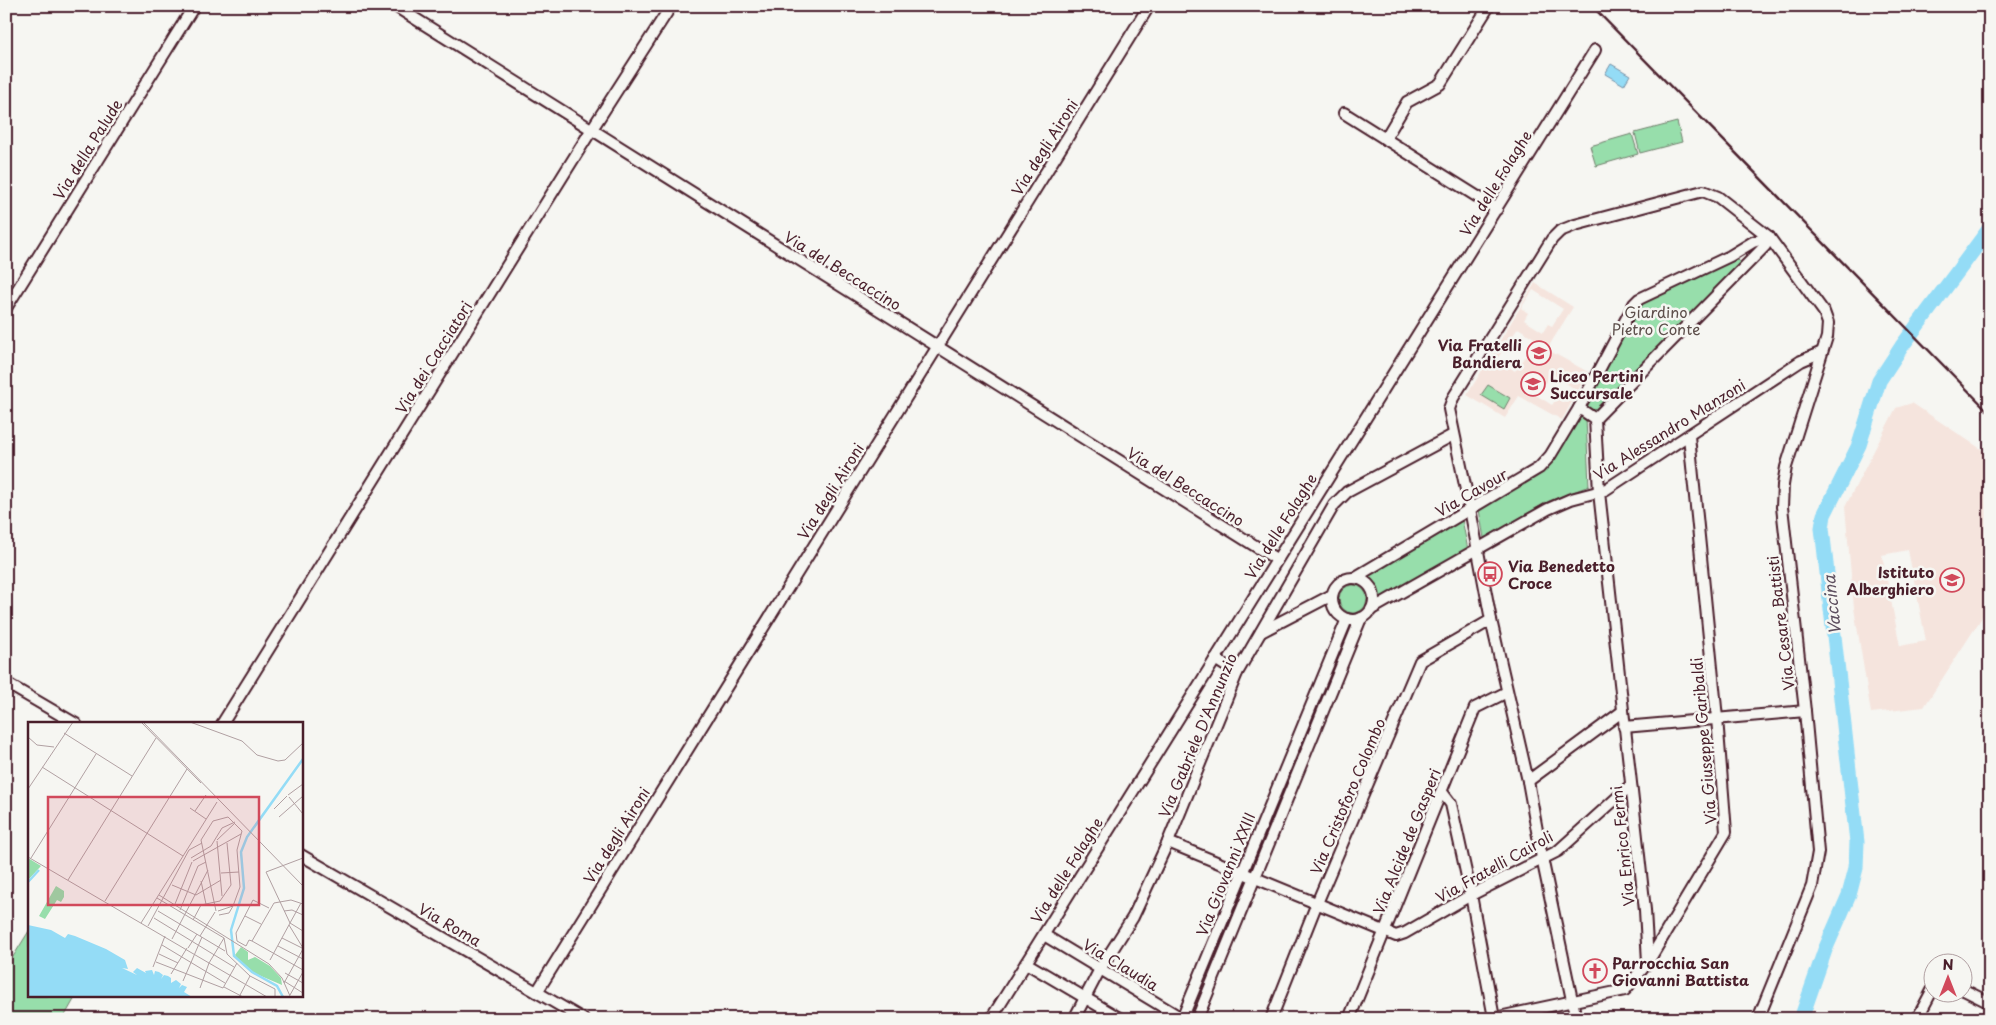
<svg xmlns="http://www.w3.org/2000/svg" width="1996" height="1025" font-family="'Playpen Sans',sans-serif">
<rect width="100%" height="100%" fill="#f6f6f2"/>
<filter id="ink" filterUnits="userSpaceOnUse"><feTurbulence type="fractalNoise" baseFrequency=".02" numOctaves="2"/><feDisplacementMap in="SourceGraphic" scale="10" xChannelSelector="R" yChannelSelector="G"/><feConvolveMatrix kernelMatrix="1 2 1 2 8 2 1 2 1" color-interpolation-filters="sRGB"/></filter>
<g filter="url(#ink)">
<!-- built -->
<g fill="#f5e4dd" fill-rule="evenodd">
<path d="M1535,283L1573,307L1544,354L1548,350L1588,372L1562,420L1519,396L1505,418L1467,395ZM1533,290L1563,309L1552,326L1548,324L1543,332L1524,320L1528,313L1521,308ZM1518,328L1534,338L1529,346L1536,351L1531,358L1526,356L1524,358L1515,371L1497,359ZM1552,374L1572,387L1563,402L1557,398L1552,405L1531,392L1536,385L1539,387L1541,384L1544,385Z"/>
<path d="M1912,403L1990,455V605L1924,707L1871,713L1854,608L1845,507L1896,408ZM1908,550L1926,641L1900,646L1882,555Z"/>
</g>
<!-- green -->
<g fill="#97deab" stroke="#707e6b">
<polygon points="1677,122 1682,142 1640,153 1635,133"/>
<polygon points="1632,134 1638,154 1596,166 1590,146"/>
<polygon points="1733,259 1739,261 1741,266 1595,414 1583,406 1640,303"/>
<polygon points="1488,385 1510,398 1504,409 1481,395"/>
<polygon points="1580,416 1586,418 1589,486 1549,501 1484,538 1479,510 1541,473"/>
<path d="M1462,519L1468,550L1379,600C1378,589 1374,582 1364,577Z"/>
<circle cx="1353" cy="599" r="14"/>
<polygon points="29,931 29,996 76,996 63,1019 6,1019 6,968"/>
</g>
<!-- water -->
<polygon fill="#94dcf6" stroke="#7690a5" points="1611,64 1630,75 1624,85 1605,74"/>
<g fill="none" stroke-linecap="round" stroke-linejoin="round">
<!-- river -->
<polyline stroke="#94dcf6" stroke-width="15" points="1801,1019 1825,950 1849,895 1856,868 1857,842 1822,528 1824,515 1859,445 1879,381 1902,346 1990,228"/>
<!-- minor casing -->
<g stroke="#4a1f2b" stroke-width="14">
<g id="minor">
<polyline points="395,6 1276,559"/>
<polyline points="1344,113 1497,209"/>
<polyline points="1385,139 1407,102 1440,84 1489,6"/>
<polyline points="6,308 194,6"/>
<polyline points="1579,408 1595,419"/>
<polyline points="1595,419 1599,492 1645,910 1648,962"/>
<polyline points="1595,419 1765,246 1769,237"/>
<polyline points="1354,578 1539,468 1550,456 1579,408 1634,304 1639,299 1730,256 1753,242 1769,237"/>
<circle cx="1353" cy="599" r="21"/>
<polyline points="1372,609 1548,509 1571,499 1605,490 1801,361 1822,352"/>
<polyline points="1261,632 1332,595"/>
<polyline points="1215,659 1237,673"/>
<polyline points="6,683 76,724"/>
<polyline points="222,724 592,129 671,6"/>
<polyline points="1624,727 1805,711"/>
<polyline points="1528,781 1623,711"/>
<polyline points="1442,792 1451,804 1471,895 1494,1018"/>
<polyline points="1168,842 1396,936 1405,933 1471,895 1558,851 1630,786"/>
<polyline points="301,855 583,1019"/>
<polyline points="1044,935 1183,1019"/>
<polyline points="1026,963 1121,1019"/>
<polyline points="1964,990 1990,1003"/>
<polyline points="537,992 1149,6"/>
<polyline points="991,1019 1595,50"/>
<polyline points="1074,1019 1100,969 1133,917 1168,842 1237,673 1334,505 1347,492 1453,435"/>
<polyline points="1182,1019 1347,619"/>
<polyline points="1197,1019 1361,618"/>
<polyline points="1271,1019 1317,903 1420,661 1491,620"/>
<polyline points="1349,1019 1475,708 1507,692"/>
<polyline points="1490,1019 1625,990 1648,962 1726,832 1717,718 1689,436"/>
<polyline points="1576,1019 1542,858 1528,781 1491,620 1470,509 1449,409 1453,398 1552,239 1560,231 1575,225 1703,191 1718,197 1769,237 1824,312 1828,323 1827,337 1786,467 1783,485 1782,507 1805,711 1818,852 1812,886 1758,1019"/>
<polyline points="1917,1019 1934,987"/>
</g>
</g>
<!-- minor -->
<use href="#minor" stroke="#f6f6f2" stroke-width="10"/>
<!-- rail -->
<polyline stroke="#4a1f2b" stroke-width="2.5" points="1592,6 1990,413"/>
</g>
</g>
<!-- icons -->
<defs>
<g id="school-ring" transform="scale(1.25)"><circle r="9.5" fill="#f6f6f2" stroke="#d1495b" stroke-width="1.5"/><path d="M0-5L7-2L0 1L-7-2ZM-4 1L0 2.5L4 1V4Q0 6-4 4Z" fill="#d1495b"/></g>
<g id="university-ring" transform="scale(1.25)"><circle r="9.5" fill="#f6f6f2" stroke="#d1495b" stroke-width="1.5"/><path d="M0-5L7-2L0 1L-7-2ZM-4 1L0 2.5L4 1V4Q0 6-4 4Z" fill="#d1495b"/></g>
<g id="bus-ring" transform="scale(1.25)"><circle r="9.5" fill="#f6f6f2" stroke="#d1495b" stroke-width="1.5"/><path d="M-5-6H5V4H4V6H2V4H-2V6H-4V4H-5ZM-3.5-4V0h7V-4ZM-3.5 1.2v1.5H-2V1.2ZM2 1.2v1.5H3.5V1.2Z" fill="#d1495b"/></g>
<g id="church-ring" transform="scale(1.25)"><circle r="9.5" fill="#f6f6f2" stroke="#d1495b" stroke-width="1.5"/><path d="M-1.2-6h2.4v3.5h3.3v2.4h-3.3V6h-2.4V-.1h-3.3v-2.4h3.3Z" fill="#d1495b"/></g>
</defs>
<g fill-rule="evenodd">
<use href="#school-ring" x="1539" y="353"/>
<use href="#university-ring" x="1533" y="384"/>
<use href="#bus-ring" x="1490" y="574"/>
<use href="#school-ring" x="1952" y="580"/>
<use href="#church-ring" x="1595" y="971"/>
</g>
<g text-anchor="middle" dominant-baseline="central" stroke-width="5" stroke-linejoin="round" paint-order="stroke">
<!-- street labels -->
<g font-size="15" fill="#4a1f2b" stroke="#f6f6f2">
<text transform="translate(1044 147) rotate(-58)">Via degli Aironi</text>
<text transform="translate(87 149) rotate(-58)">Via della Palude</text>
<text transform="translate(1495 183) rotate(-58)">Via delle Folaghe</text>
<text transform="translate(843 270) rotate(32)">Via del Beccaccino</text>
<text transform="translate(433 357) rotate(-58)">Via dei Cacciatori</text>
<text transform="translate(1669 429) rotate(-32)">Via Alessandro Manzoni</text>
<text transform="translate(1186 486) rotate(32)">Via del Beccaccino</text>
<text transform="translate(830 491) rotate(-58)">Via degli Aironi</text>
<text transform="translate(1471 492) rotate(-30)">Via Cavour</text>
<text transform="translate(1280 526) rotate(-58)">Via delle Folaghe</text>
<text transform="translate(1780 623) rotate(-97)">Via Cesare Battisti</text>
<text transform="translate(1197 735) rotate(-67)">Via Gabriele D'Annunzio</text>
<text transform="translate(1703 741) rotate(-95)">Via Giuseppe Garibaldi</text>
<text transform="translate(1347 796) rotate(-67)">Via Cristoforo Colombo</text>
<text transform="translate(616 835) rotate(-58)">Via degli Aironi</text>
<text transform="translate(1406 841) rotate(-68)">Via Alcide de Gasperi</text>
<text transform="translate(1622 846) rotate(-96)">Via Enrico Fermi</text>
<text transform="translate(1494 866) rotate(-29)">Via Fratelli Cairoli</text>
<text transform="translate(1066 870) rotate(-58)">Via delle Folaghe</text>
<text transform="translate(1225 874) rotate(-68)">Via Giovanni XXIII</text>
<text transform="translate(450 924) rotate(30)">Via Roma</text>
<text transform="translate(1121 964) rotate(31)">Via Claudia</text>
</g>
<!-- park labels -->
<g font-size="15" fill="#5d4f4b" stroke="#f6f6f2">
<text x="1656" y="311">Giardino<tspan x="1656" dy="17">Pietro Conte</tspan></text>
</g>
<!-- poi labels -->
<g font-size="15" font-weight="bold" fill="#4a1f2b" stroke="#f6f6f2" text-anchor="start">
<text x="1522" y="344" text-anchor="end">Via Fratelli<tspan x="1522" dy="17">Bandiera</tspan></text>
<text x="1550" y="375">Liceo Pertini<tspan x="1550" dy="17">Succursale</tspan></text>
<text x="1508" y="565">Via Benedetto<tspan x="1508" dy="17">Croce</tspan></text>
<text x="1934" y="571" text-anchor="end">Istituto<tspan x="1934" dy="17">Alberghiero</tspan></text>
<text x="1612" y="962">Parrocchia San<tspan x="1612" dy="17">Giovanni Battista</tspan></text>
</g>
<!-- water labels -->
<g font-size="16" font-style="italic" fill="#5c4e5e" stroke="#f6f6f2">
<text transform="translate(1831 605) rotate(-96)">Vaccina</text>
</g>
</g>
<!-- overview -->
<g transform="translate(28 722)">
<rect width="275" height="275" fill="#f6f6f2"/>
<path d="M0,136L13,144L0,158ZM28,164L36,169V175L33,180L29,178L17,197L11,194ZM213,225L220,230V238L227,235L242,244L253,256L254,263L226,251L209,236L207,233Z" fill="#97deab"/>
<path d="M0,203L23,208L37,216L40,212L47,214L78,227L97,238L100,247L94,246L109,253L105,250L109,246L118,251L117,249L124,248L126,253L127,249L131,250L135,253L133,257L136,253L140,254L143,256V261L148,258L153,262L151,266L154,263L159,265L156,270L164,275H0Z" fill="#94dcf6"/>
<path fill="none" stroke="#94dcf6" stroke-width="2.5" d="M0,160L11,148M255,275L249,264L224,250L206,234L203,208L216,166L213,130L219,115L275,37"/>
<path fill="none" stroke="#b1a0a2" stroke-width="1" d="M113,0L173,61M115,0L275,164M162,0L214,19L229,33L250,39L257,38L275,21M36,11L104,54M0,15L9,23L26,25M14,45L155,134M0,67L45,0M260,73L275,62M261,75L275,92M162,86L178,97M246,87L259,74M167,89L178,73M251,95L275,74M189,118L207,101M189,119L194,174M0,135L239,275M3,136L68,32M163,136L183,124L194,106L207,100M165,139L213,112M238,150L262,201L275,209M238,150L275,136M193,151L211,150M40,158L128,16M173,159L178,182M144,163L168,173L193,158M131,173L241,242L254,256L262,274M129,176L196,216M77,179L159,47M147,182L164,140M152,188L170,144L178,140M130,189L197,229M188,189L173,118L185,99L200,95L214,109L209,128L212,165L205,184M190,189L205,184L201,191L191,193M256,189L264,188L275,193M217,194L233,202M126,196L206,245M165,198L173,183L192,179L203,163L199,121M113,201L189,80M262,201L273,181M261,203L275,226M120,204L161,128L174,121M172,214L187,190M196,216L199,232L222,254L247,267V275M254,216L274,226M144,217L180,148M224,219L246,181L263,178L275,182M134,223L197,261M218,224L209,219L208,211L225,178L241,186M218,224L221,218L224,219L275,248M250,224L275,237M160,226L169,212M131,232L150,241M242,238L262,201M128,240L195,266L209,241M125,245L137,214M257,251L275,261M143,252L159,226M155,259L174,215M256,259L275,271M256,261L275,227M196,265L215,275M172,266L181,241L196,216M262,273L275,250M211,275L222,254"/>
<path fill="#d1495b" fill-opacity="0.15" stroke="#d1495b" stroke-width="2.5" d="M20,75H231V183H20Z"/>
<rect width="275" height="275" fill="none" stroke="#4a1f2b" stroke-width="2.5"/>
</g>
<!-- margin -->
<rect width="1996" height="1025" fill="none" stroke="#f6f6f2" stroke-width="25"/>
<rect x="12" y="12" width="1971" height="1000" fill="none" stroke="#4a1f2b" stroke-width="2" filter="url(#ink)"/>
<!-- north arrow -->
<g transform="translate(1948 978)"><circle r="24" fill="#f6f6f2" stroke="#b1a0a2"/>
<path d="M0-4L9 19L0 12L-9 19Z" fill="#d1495b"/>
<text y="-8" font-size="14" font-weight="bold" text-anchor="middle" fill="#4a1f2b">N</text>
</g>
</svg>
